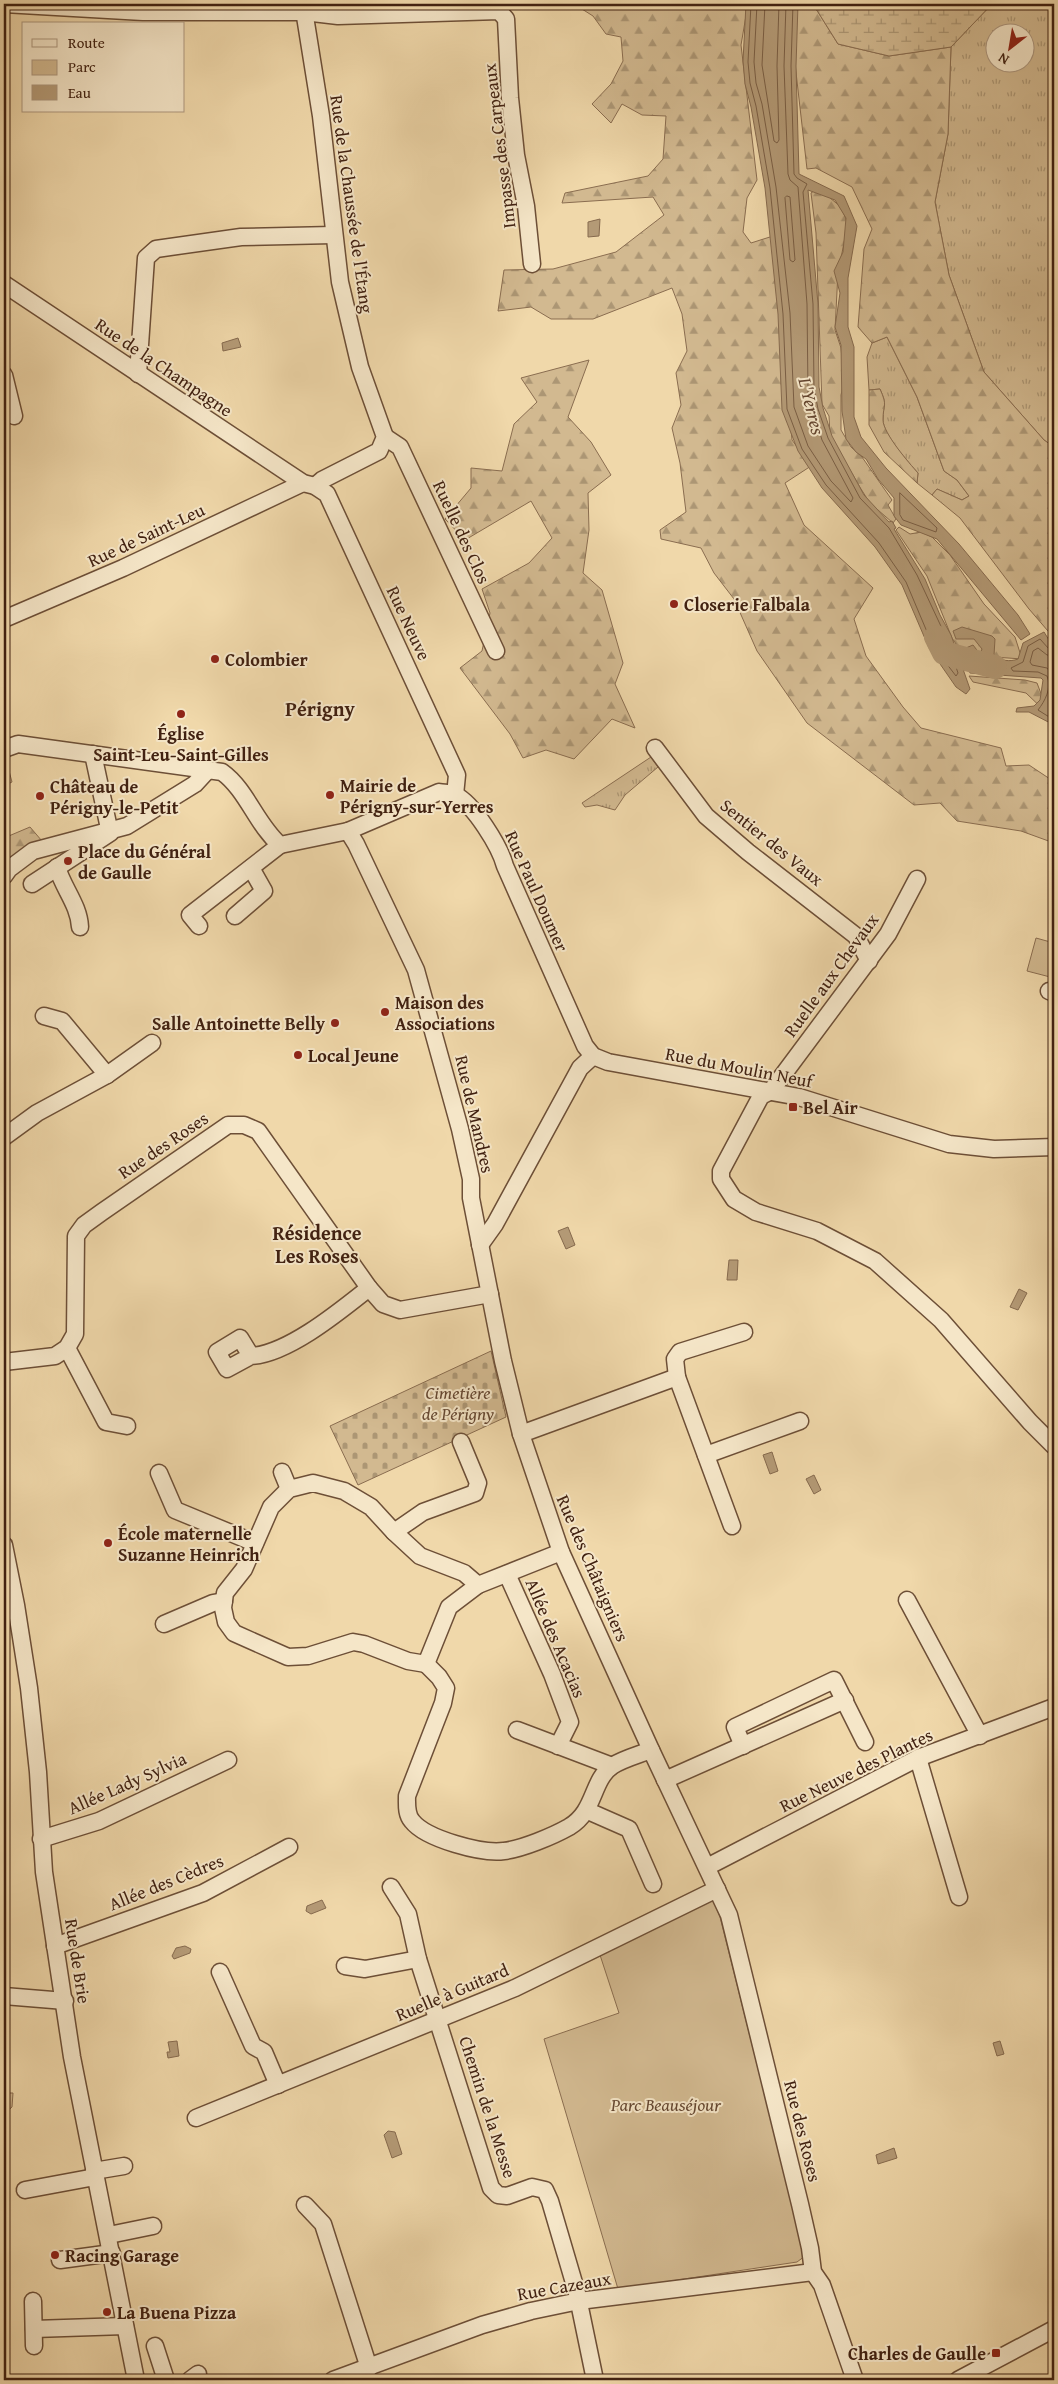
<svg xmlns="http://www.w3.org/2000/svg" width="1058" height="2384" font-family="'Gentium Book Plus',serif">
<defs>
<pattern id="grass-tufts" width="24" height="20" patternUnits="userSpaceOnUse" patternTransform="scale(1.25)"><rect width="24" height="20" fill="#d2b990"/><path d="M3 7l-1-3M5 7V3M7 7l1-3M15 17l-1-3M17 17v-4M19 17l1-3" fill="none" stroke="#ac9674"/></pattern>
<pattern id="forest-firs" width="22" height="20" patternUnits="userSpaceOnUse" patternTransform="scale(1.25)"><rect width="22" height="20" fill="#d2b990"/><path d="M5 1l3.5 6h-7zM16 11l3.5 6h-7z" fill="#ac9674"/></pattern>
<pattern id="wetland-marsh" width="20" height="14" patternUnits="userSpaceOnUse" patternTransform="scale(1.25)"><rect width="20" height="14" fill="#d2b990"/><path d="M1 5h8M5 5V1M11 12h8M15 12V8" fill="none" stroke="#ac9674"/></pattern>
<pattern id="cemetery-stones" width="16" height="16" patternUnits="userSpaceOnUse" patternTransform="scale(1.25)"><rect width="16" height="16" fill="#d2b990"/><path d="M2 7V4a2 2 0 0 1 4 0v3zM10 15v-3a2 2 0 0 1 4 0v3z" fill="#ac9674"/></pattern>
</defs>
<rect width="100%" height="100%" fill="#f0d8aa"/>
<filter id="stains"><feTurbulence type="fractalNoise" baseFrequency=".004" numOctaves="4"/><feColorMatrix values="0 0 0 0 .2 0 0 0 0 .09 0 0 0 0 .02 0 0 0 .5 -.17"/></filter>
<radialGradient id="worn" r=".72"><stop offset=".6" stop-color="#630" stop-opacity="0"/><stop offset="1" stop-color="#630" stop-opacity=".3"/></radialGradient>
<!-- grass -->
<g fill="url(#grass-tufts)" stroke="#8a6d50" fill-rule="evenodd">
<path d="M992,4H1054V447L1044,440L984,372L949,275L935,202L948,134L951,47ZM996,32H1026V62H996Z"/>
<path d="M887,337L917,397L944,471L957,480L969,496L962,500L937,489L932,495L917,483L918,473C909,463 883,434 883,420C883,403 888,407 880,389L869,390L867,357L872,343Z"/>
<polygon points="651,757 658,767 625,795 615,810 597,805 585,807 582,803"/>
</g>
<!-- forest -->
<g fill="url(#forest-firs)" stroke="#8a6d50">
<polygon points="574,4 748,4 741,45 757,180 747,198 743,232 751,243 773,236 788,360 781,376 781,384 788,397 792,440 811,466 785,483 804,525 873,588 854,619 866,656 903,707 921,728 1001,748 1006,766 1029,765 1050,779 1054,772 1054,843 1021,831 957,821 940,803 914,805 807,723 757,651 734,599 714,573 701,548 661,539 660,530 686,512 680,463 672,428 681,405 676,373 687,351 682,314 672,288 593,319 551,319 531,307 498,311 504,270 553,269 616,252 664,215 653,197 562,203 565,193 648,176 663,159 666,116 642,115 622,104 611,123 592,104 611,84 623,61 621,37 606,34 593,16"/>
<polygon points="794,4 813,4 838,44 889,56 951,47 948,134 935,202 949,275 984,372 1044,440 1054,447 1054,589 1050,594 1054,606 1054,638 1029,609 960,518 932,495 937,489 962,500 969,496 957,480 944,471 917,397 887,337 872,343 858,327 864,249 872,229 852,187 816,168 807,169 793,46"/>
<polygon points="818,188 841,207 848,224 838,272 835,330 841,348 844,381 841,395 841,430 851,447 862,457 892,500 888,505 896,519 893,523 870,503 861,489 830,435 829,416 822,404 816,233 811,193"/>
<polygon points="589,360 568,417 591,442 611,475 588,493 589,530 583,573 602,590 623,663 615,684 635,728 612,719 574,759 546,750 523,758 510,734 460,668 482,651 490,613 482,589 529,563 552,538 531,501 465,540 445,519 471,488 471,468 502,471 514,424 537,402 521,378"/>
<path d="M880,389C888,407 883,403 883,420C883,433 909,463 918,473L917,483L884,452L869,425V390Z"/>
<polygon points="899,527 910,534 921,532 932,537 950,555 984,604 1015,637 1022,659 994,657 960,650 952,638 927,576 896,530"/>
<polygon points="969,676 1025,680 1037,683 1049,715 1026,693 973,682"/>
<polygon points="5,756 12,782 4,786 4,757"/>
<polygon points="30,827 42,841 4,864 4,838"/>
<polygon points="5,2093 13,2093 12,2107 4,2114"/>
</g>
<!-- wetland -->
<polygon fill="url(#wetland-marsh)" stroke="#8a6d50" points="813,4 992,4 951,47 889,56 838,44"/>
<!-- cemetery -->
<polygon fill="url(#cemetery-stones)" stroke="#8a6d50" points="491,1351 506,1417 358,1485 330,1426"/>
<!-- green -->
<g fill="#d2b990" stroke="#8a6d50">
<polygon points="1036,938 1054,943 1054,978 1027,971"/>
<polygon points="713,1899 720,1917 805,2256 797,2262 618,2289 544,2039 619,2013 600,1955"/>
</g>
<!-- water -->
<g fill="#b49a76" stroke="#866a4e">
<polygon points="746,4 798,4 796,66 799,174 844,196 857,226 848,278 848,327 854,347 854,417 861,437 886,468 959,544 1018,615 1030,634 1021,640 937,539 901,525 894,516 894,498 878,479 866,459 856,452 846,439 842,411 841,345 835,327 840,293 834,271 843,252 846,218 835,200 808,190 818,304 819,387 823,408 832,436 864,495 889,522 892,521 896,528 894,529 925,579 940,615 951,635 970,689 966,694 956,687 929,648 902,585 875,547 822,488 798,451 782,410 778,314 765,188 751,107 745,84 743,61"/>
<polygon points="600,219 599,236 588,237 588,222"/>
<polygon points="238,338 241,347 223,351 222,343"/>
<path d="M962,627L992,636L995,639L994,655C1001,661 1010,662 1018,659L1023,643L1044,632L1054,648V725L1029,712H1016L1017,708L1034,706L1040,700L1043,680L1041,678L970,673L961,650L973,645L980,654L982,649L974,639H956L953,631Z"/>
<polygon points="568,1227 575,1245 566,1249 558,1231"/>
<polygon points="729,1260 738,1260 737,1280 727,1280"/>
<polygon points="1019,1289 1027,1293 1018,1310 1010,1307"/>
<polygon points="772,1452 778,1471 770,1474 763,1455"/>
<polygon points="814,1475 821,1490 814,1494 806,1479"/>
<polygon points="322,1900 326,1908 311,1914 306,1911 307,1906"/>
<polygon points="185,1946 191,1949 190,1953 174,1959 172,1956 176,1948"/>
<polygon points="177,2041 179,2056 168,2058 167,2052 170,2052 168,2042"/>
<polygon points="1000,2041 1004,2054 997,2056 993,2043"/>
<polygon points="388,2131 395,2132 402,2154 392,2158 384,2135"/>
<polygon points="894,2148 897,2158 878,2164 876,2155"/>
</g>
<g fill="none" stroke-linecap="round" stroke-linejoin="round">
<!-- shore -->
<g stroke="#7a5e44" stroke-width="1">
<polyline points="751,4 748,62 750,83 756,106 770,188 783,314 787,409 802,449 826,485 879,543 906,582 933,646 956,676 958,673 946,637 917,575 889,528 860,498 828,438 818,409 814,388 813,304 803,192 807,184 797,178 794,174 791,66 793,4"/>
<polyline points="757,4 754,62 756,83 762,104 776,187 790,313 794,407 808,446 831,481 851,502 853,498 822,440 808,393 807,304 798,187 790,180 788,174 784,66 786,4"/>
<polyline points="765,4 762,65 774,141 777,143 779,140 777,66 779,4"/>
<polygon points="787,196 790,197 795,260 793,262 790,260 785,198"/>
<polygon points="900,493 937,528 936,532 903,520 900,515"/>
<path d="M1054,650L1049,649L1040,639L1028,646L1023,662L1011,668L1013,671L1038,672L1047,676C1052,688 1045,701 1038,710L1054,720"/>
<polygon points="972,653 979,659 988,655 994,662 1005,666 1006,669 974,668 968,656"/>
<polyline points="1054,656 1047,655 1038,648 1033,651 1030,662 1032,665 1047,668 1054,677"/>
</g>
<!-- river -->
<polyline stroke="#b49a76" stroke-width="24" points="936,637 944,653 995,667"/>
<!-- minor casing -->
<g stroke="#6d4f37" stroke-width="19">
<g id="minor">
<polyline points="4,4 143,12 304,12 338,16 499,11 506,19 510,98 516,155 526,206 532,264"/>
<polyline points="303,4 321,116 340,282 360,367 385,437 379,451 322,480 315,486"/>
<polyline points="4,284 303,483 315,486 327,494 457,775 455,795"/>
<polyline points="138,374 146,258 156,249 241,237 333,235"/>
<polyline points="4,375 14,416"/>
<polyline points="385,437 400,447 496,651"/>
<polyline points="4,619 123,568 303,483"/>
<polyline points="655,748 706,816 748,852 856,936 869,961"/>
<path d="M4,749L18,744L222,772C247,790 256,824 280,845L348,831L439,792C444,793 451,793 455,795C474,804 500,847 505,866L585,1046L593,1056L608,1062L799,1097L949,1144L994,1149L1054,1147"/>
<polyline points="348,831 356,844 416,970 460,1129 471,1179 471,1198 503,1361 521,1434 561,1552 651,1750 729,1915 800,2204 810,2248 813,2272 822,2285 855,2380"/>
<path d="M57,867C63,888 79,905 80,927"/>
<polyline points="4,876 9,869 33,851 127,826 195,784 207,771"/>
<polyline points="917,879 888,934 771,1091 761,1096 721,1171 721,1179 734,1199 756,1212 817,1231 875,1261 941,1320 1030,1422 1054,1446"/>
<polyline points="32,884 110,833 93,754"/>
<polyline points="235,916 264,891 251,868"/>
<polyline points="199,926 190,915 280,845"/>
<polyline points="1049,991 1054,993"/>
<polyline points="44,1016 62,1021 107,1075"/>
<polyline points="4,1137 37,1113 107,1075 152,1043"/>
<polyline points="480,1245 495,1224 580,1068 593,1056"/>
<polyline points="67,1348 106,1422 127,1426"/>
<path d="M251,1356L227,1369L217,1352L240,1338L251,1356C288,1354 340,1311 369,1288"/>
<polyline points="4,1362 55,1356 67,1348 75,1334 76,1236 84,1225 102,1212 228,1125 244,1125 258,1131 369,1288 383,1304 400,1310 490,1294"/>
<polyline points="677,1377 675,1359 680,1352 744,1332"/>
<polyline points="521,1434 677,1377 732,1526"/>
<polyline points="706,1455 800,1421"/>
<polyline points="282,1472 289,1489"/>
<polyline points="159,1473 175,1510 255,1543"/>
<polyline points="394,1532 423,1512 475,1493 478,1483 461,1442"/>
<polyline points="4,1545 16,1605 29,1688 38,1772 44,1872 72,2057 136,2380"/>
<polyline points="507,1574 552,1674 570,1722 558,1746"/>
<polyline points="907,1600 980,1736"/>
<polyline points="164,1624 213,1603 224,1601"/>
<polyline points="426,1664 408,1661 364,1644 353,1642 308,1656 288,1657 234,1633 226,1622 223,1608 225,1593 244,1569 271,1507 289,1489 313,1483 344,1491 371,1507 394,1532 420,1556 464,1573 478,1585"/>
<path d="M426,1664L439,1677L446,1688L443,1703L407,1796C407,1805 406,1814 412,1821C426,1839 482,1854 504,1851C522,1849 553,1836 569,1827C596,1811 591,1781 612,1766C623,1759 638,1755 651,1750"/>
<polyline points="426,1664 449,1607 478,1585 561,1552"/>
<polyline points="517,1730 612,1766"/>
<polyline points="743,1746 735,1727 834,1680 865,1742"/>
<polyline points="918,1758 959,1897"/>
<polyline points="665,1780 845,1700"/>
<polyline points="588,1811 629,1829 653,1884"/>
<polyline points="41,1839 99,1821 228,1760"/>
<polyline points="707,1867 918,1758 1054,1707"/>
<polyline points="391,1887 408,1914 418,1959 491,2188 498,2195 507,2196 532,2187 545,2190 550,2201 577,2293 595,2380"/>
<polyline points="55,1946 203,1893 289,1847"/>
<polyline points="345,1966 365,1969 418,1959"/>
<polyline points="220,1972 253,2046 264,2052 278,2085"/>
<polyline points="4,1996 65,2001"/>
<polyline points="196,2118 515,1988 717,1889"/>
<polyline points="94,2171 124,2166"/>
<polyline points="25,2190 95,2177"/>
<polyline points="305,2205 323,2224 369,2368"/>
<polyline points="109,2235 153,2226"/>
<polyline points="60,2260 112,2253"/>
<polyline points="33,2301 34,2346"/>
<polyline points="34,2329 125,2326"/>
<polyline points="155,2346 166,2380"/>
<polyline points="190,2380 198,2374"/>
<polyline points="333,2380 482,2325 531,2311 579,2301 813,2272"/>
<polyline points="958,2380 1054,2329"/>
</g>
</g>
<!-- minor -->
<use href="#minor" stroke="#f5e6c8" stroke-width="16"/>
</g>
<!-- markers -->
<g fill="#8f2418" stroke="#f5e6c8" stroke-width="2">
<circle cx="674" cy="604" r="5"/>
<circle cx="215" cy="659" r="5"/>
<circle cx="181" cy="714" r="5"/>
<circle cx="330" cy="795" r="5"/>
<circle cx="40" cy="796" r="5"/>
<circle cx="68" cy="861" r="5"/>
<circle cx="385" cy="1012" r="5"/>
<circle cx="335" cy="1023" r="5"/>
<circle cx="298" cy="1055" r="5"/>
<rect x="788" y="1102" width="10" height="10" rx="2.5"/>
<circle cx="108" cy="1543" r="5"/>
<circle cx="55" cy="2255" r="5"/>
<circle cx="107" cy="2312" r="5"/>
<rect x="991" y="2348" width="10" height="10" rx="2.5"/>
</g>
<g text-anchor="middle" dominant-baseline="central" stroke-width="4" stroke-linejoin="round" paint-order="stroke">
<!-- street labels -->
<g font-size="18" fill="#412111" stroke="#f5e6c8">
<text transform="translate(499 146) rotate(-97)">Impasse des Carpeaux</text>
<text transform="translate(352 204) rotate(82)">Rue de la Chaussée de l'Étang</text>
<text transform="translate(164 367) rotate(34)">Rue de la Champagne</text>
<text transform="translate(462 532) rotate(65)">Ruelle des Clos</text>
<text transform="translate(146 535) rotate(-25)">Rue de Saint-Leu</text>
<text transform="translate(409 623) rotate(65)">Rue Neuve</text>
<text transform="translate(772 842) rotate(39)">Sentier des Vaux</text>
<text transform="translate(537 891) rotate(66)">Rue Paul Doumer</text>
<text transform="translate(831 975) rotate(-54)">Ruelle aux Chevaux</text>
<text transform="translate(739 1067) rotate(11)">Rue du Moulin Neuf</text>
<text transform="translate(475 1114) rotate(77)">Rue de Mandres</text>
<text transform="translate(163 1145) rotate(-34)">Rue des Roses</text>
<text transform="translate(593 1568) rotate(67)">Rue des Châtaigniers</text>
<text transform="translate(556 1638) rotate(67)">Allée des Acacias</text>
<text transform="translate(856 1770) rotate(-26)">Rue Neuve des Plantes</text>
<text transform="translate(127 1783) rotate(-24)">Allée Lady Sylvia</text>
<text transform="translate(166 1882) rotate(-22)">Allée des Cèdres</text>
<text transform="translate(78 1961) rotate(81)">Rue de Brie</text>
<text transform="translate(452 1992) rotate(-23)">Ruelle à Guitard</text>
<text transform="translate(488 2107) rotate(72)">Chemin de la Messe</text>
<text transform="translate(803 2131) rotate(76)">Rue des Roses</text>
<text transform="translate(564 2286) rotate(-10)">Rue Cazeaux</text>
</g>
<!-- poi labels -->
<g font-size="18" font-weight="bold" fill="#412111" stroke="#f5e6c8" text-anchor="start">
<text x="684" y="604">Closerie Falbala</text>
<text x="225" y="659">Colombier</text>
<text x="181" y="733" text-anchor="middle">Église<tspan x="181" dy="21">Saint-Leu-Saint-Gilles</tspan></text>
<text x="340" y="785">Mairie de<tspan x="340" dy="21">Périgny-sur-Yerres</tspan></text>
<text x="50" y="786">Château de<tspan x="50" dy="21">Périgny-le-Petit</tspan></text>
<text x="78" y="851">Place du Général<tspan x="78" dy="21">de Gaulle</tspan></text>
<text x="395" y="1002">Maison des<tspan x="395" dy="21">Associations</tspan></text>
<text x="325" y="1023" text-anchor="end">Salle Antoinette Belly</text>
<text x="308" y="1055">Local Jeune</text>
<text x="803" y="1107">Bel Air</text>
<text x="118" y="1533">École maternelle<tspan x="118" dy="21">Suzanne Heinrich</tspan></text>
<text x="65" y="2255">Racing Garage</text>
<text x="117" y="2312">La Buena Pizza</text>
<text x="986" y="2353" text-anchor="end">Charles de Gaulle</text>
</g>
<!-- park labels -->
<g font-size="18" font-style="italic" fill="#654731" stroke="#f5e6c8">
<text x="458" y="1392">Cimetière<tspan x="458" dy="21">de Périgny</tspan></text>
<text x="666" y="2104">Parc Beauséjour</text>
</g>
<!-- water labels -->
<g font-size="19" font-style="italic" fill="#64452f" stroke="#f5e6c8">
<text transform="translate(812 406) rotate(76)">L'Yerres</text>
</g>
<!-- quarter labels -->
<g font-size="20" font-weight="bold" fill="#412111" stroke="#f5e6c8">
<text x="320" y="708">Périgny</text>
<text x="317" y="1232">Résidence<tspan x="317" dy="23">Les Roses</tspan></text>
</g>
</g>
<!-- margin -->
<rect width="1058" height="2384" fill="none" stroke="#f0d8aa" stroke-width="20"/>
<rect x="5" y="5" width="1048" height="2374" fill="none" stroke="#412111" stroke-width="2.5"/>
<rect x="10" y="10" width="1038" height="2364" fill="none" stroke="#412111"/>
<!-- legend -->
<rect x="22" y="22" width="162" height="90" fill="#f5e6c8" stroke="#ad977f"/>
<rect x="32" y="39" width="25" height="8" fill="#f5e6c8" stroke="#ad977f"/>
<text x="68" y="48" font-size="15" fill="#412111">Route</text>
<rect x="32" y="60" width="25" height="15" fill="#d2b990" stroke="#ad977f"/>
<text x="68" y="72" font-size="15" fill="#412111">Parc</text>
<rect x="32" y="85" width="25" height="15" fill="#b49a76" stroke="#ad977f"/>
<text x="68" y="98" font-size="15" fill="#412111">Eau</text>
<!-- north arrow -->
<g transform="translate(1010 48) rotate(211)"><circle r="24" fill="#f5e6c8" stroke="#ad977f"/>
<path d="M0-4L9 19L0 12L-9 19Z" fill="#8f2418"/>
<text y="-8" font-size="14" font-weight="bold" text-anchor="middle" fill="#412111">N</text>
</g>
<rect width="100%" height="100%" filter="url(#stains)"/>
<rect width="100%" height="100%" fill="url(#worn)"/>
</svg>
